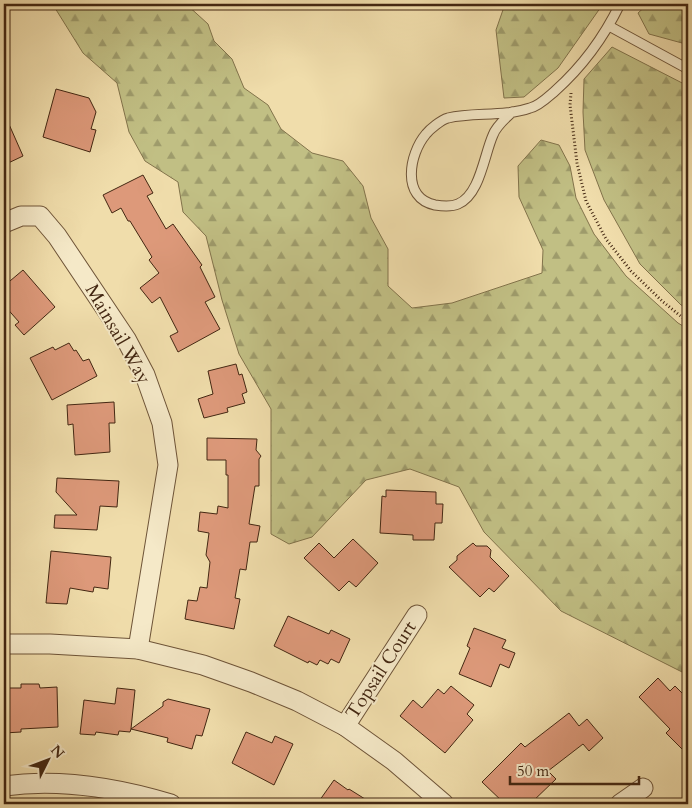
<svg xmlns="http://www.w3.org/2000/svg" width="692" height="808" font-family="Cardo,serif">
<defs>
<pattern id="forest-firs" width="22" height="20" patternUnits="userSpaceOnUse" patternTransform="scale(1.25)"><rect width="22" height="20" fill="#c1bf84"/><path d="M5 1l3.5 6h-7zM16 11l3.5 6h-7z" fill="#9e9b6b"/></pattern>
</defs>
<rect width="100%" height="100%" fill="#f0ddab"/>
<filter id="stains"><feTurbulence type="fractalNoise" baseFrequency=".004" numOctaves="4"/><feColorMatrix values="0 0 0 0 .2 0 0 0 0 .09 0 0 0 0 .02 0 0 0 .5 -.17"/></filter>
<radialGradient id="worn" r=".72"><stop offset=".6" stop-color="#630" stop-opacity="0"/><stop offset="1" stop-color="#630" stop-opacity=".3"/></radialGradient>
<!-- forest -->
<g fill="url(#forest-firs)" stroke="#82734b">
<polygon points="60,4 186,4 208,24 214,41 232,59 244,88 268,105 281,129 312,153 343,161 363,186 371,218 388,249 388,286 412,308 452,303 542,273 543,250 519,197 518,166 541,140 559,145 570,166 576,198 594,234 626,276 678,323 688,329 688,675 561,611 484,532 459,487 410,469 366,480 312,537 289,544 271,534 271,409 239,354 222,300 206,236 183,212 178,182 145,161 129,132 117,83 83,53 55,8"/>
<polygon points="505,4 603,4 558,68 524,97 504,98 496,30"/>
<polygon points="648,4 688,4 688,41 682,43 649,34 638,13"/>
<polygon points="612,47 688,86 688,196 683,203 684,235 688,240 688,308 681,305 640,264 604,200 585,150 583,112 584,79"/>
</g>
<!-- building -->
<g fill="#dd997a" stroke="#432712">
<polygon points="56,89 89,98 96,112 91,129 96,130 90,152 43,137"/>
<polygon points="4,113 23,156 4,165"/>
<polygon points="143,175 153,193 147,196 166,229 173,224 202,265 200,267 215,297 205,302 220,329 178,352 170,336 178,332 160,297 152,303 140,288 159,273 149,260 152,257 130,221 128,221 121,208 112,213 103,195"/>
<polygon points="23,270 55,307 24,335 15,325 19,322 4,305 4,286"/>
<polygon points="69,343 74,351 76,350 83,361 89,359 97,376 52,400 30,358 53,347 55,350"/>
<polygon points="236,364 239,375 242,374 247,392 242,394 245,403 227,408 228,412 204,418 198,399 213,394 208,371"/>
<polygon points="114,402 115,423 109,423 110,452 75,455 73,424 68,425 67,405"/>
<polygon points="207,438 257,439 256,450 261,456 259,459 259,486 255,486 249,524 260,526 257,542 250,542 246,570 240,569 235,598 240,599 234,629 185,619 188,600 197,601 200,587 207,588 210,562 206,555 209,533 198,531 200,512 217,514 218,506 228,508 228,475 226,475 226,460 207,460"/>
<polygon points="57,478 119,481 117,507 100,506 97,530 54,528 55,515 77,515 56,492"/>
<polygon points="386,490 436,492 436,504 443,504 442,523 435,523 434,540 413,540 413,535 380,533 382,496 386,497"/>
<polygon points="353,539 378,563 356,587 349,581 339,591 304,558 319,543 334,558"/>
<polygon points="473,543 476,546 487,546 491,550 490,557 509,576 494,592 489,588 480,597 449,567 457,560 457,556"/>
<polygon points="51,551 111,557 108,589 94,587 93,592 70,588 67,604 46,603"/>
<polygon points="288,616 329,634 331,630 350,639 339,663 331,659 328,664 320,660 317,665 309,661 308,663 274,646"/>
<polygon points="474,628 506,640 502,648 515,653 509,668 500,664 491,687 459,674 470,648 467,646"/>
<polygon points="658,678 670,691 675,686 688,699 688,755 666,733 670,729 639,697"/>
<polygon points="21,684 39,684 40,688 57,687 58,727 21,729 21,732 4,733 4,688 21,688"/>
<polygon points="451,686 474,705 467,714 473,720 445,753 400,716 413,700 422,708 438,689 444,694"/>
<polygon points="117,688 135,690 131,729 163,706 163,702 168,699 210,709 202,736 196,735 192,749 167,742 168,738 131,729 130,732 119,731 118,735 96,732 95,735 80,734 84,700 115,704"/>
<polygon points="569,713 579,726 587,719 603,738 589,751 583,744 548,771 556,779 530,804 505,804 482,782 521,743 525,747"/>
<polygon points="246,732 272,743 275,736 293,744 274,785 232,763"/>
<polygon points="334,780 348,790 349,789 373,804 317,804"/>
</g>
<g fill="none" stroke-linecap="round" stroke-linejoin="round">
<!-- lane casing -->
<g stroke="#6e5438" stroke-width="11">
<g id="lane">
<polyline points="609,26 688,69"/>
<path d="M512,112C505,119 496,126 493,135C484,155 480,195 458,204C451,207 442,206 435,205C401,198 409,154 426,134C430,129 441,120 448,118C474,112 504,117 530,108C539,106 548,97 555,91C583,66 604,37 620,4"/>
</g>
</g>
<!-- street casing -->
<g stroke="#6e5438" stroke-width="21">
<g id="street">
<polyline points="4,223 21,216 40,216 57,236 126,339 145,375 162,423 168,465 138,649"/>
<polyline points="4,644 50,644 138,649 203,665 251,682 297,701 345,726 394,761 444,804"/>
<polyline points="345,726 417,615"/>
<path d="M4,786C59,778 118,788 171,804"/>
<polyline points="620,804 643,788"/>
</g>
</g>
<!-- path -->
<polyline stroke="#432712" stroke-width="3" stroke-dasharray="1 2.5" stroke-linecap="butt" points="571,93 570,105 577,163 586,201 606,239 631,271 662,301 688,322"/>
<!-- lane -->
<use href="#lane" stroke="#f5e9c8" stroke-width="9"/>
<!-- street -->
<use href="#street" stroke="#f5e9c8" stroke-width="19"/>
</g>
<g text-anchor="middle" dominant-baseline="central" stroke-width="4" stroke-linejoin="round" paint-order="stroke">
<!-- street labels -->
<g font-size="19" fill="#432712" stroke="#f5e9c8">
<text transform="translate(118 334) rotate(60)">Mainsail Way</text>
<text transform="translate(381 670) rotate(-57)">Topsail Court</text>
</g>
</g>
<!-- margin -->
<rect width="692" height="808" fill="none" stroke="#f0ddab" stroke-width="20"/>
<rect x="5" y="5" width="682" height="798" fill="none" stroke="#432712" stroke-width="2.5"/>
<rect x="10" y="10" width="672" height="788" fill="none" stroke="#432712"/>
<!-- north arrow -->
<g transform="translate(48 760) rotate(48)" stroke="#f5e9c8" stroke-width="4" paint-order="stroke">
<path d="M0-4L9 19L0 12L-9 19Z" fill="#432712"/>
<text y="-8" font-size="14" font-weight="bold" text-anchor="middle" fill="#432712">N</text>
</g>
<!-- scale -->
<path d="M510 776v8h129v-8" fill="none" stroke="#432712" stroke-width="2.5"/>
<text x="517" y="776" font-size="15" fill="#432712" stroke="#f5e9c8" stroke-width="4" paint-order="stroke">50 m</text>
<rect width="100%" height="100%" filter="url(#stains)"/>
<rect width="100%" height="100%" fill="url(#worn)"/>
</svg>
